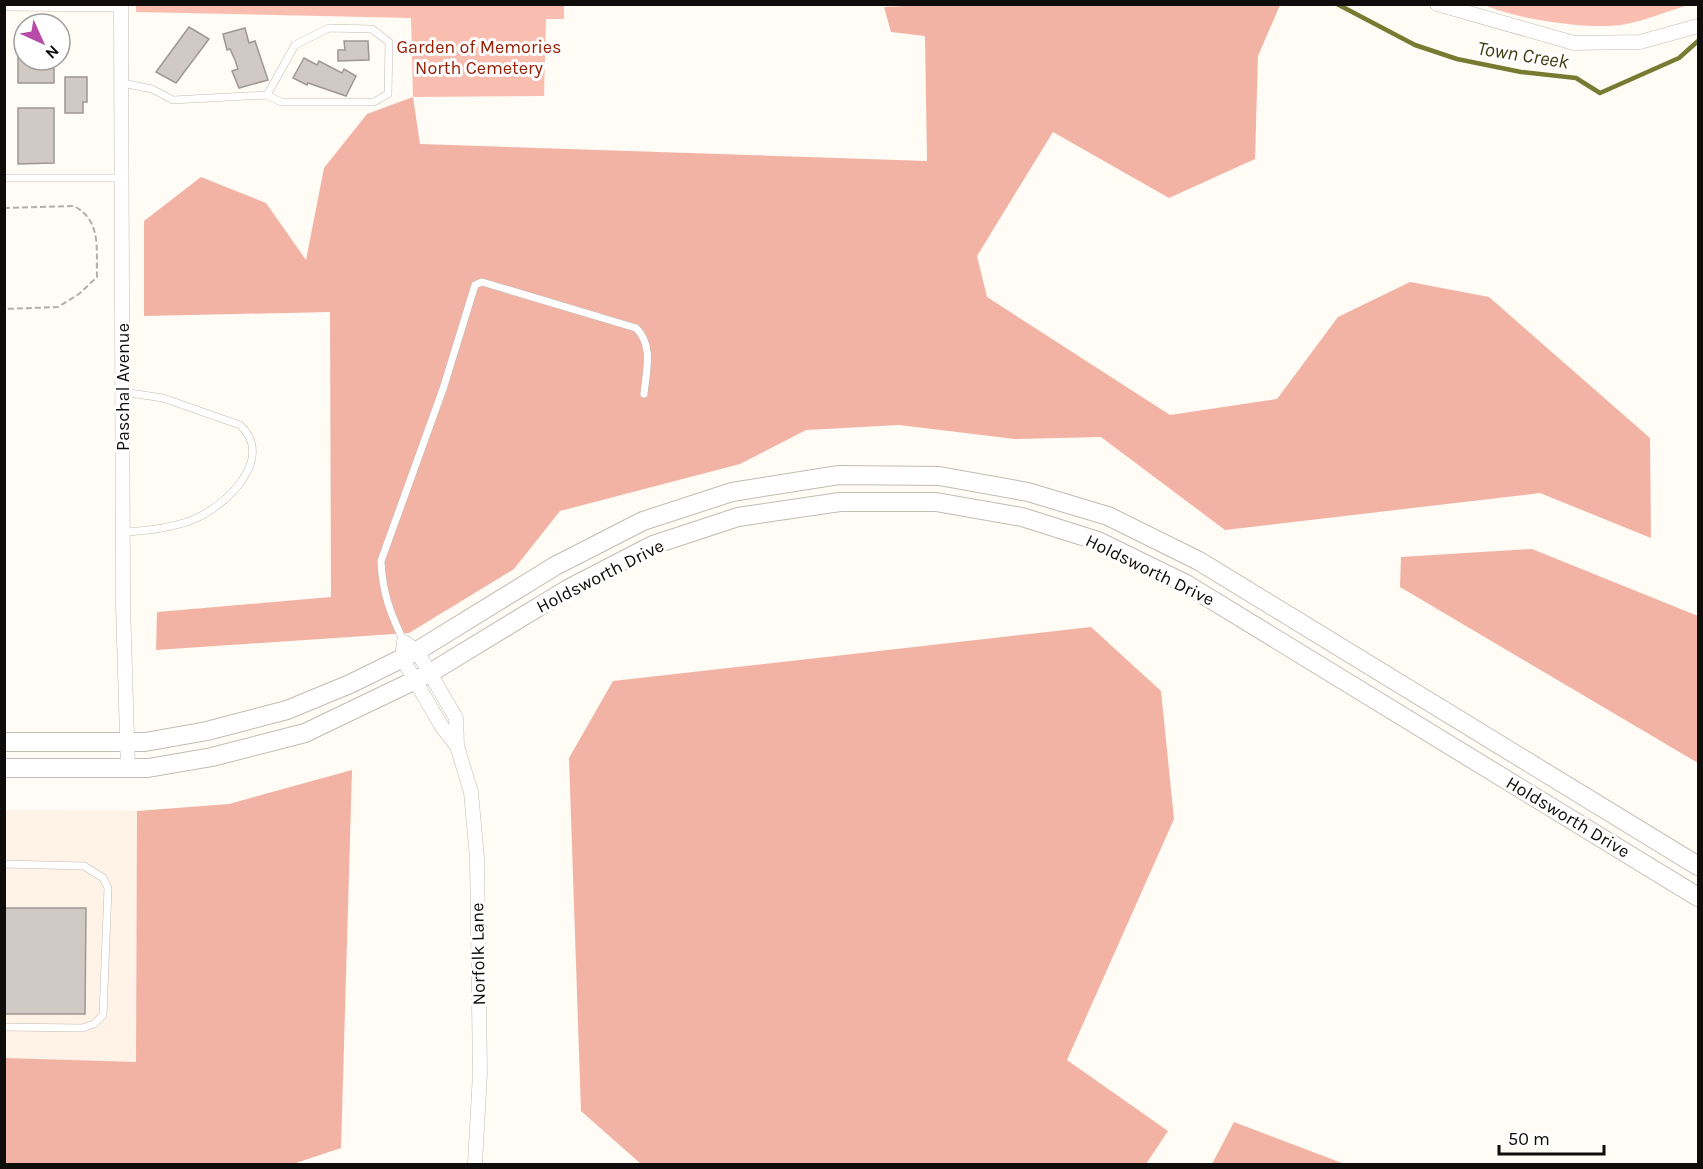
<svg xmlns="http://www.w3.org/2000/svg" width="1703" height="1169" font-family="Karla,sans-serif">
<rect width="100%" height="100%" fill="#fffbf5"/>
<!-- built -->
<polygon fill="#fef3e6" points="5,810 137,811 136,1062 5,1058"/>
<!-- green -->
<g fill="#f9beb0">
<polygon points="564,5 564,19 546,19 544,96 413,97 411,18 136,12 136,4"/>
<path d="M1485,5V4L1688,5C1668,11 1647,20 1626,24C1595,31 1514,19 1485,5Z"/>
</g>
<!-- forest -->
<g fill="#f2b3a4">
<polygon points="947,4 1280,5 1258,56 1255,159 1169,198 1053,132 977,256 987,297 1170,415 1277,399 1338,317 1410,282 1489,297 1650,438 1651,538 1540,493 1225,530 1101,437 1015,439 899,425 806,430 740,464 560,511 514,569 409,633 156,650 157,612 331,597 330,312 144,316 144,221 201,177 266,203 306,260 324,168 367,114 413,97 420,144 927,161 925,36 891,32 884,7"/>
<polygon points="1532,549 1698,616 1698,763 1400,587 1401,557"/>
<polygon points="1091,627 1161,691 1174,819 1067,1060 1168,1131 1146,1164 641,1164 581,1111 569,758 613,681"/>
<polygon points="352,770 341,1148 293,1164 5,1164 5,1058 136,1062 137,811 229,804"/>
<polygon points="1234,1122 1342,1163 1353,1164 1212,1164"/>
</g>
<g fill="none" stroke-linecap="round" stroke-linejoin="round">
<!-- stream -->
<polyline stroke="#777b31" stroke-width="4.5" points="1337,4 1415,45 1457,59 1521,72 1576,78 1600,93 1679,58 1698,41"/>
</g>
<!-- building -->
<g fill="#d1c9c4" stroke="#9e9792" stroke-width="1.5">
<polygon points="18,27 24,27 24,60 54,60 54,83 18,83"/>
<polygon points="189,27 209,39 176,83 156,72"/>
<polygon points="245,28 249,43 255,41 268,80 239,88 232,71 238,69 235,60 230,49 227,50 223,34"/>
<polygon points="344,41 368,41 369,60 338,61 338,50 345,50"/>
<polygon points="304,58 317,65 319,61 342,73 344,69 356,76 346,96 308,83 307,85 293,78"/>
<polygon points="65,77 87,77 87,102 83,102 83,113 65,113"/>
<polygon points="18,108 54,108 54,163 18,164"/>
<polygon points="4,908 86,908 85,1014 4,1014"/>
</g>
<g fill="none" stroke-linecap="round" stroke-linejoin="round">
<!-- lane casing -->
<g stroke="#c1bcb5" stroke-width="8">
<g id="lane">
<polyline points="4,7 121,8"/>
<polyline points="122,83 152,89 173,100 267,95 281,102 374,102 388,94 389,42 372,29 329,28 295,45 267,95"/>
<polyline points="4,178 122,178"/>
<path d="M123,392L163,398L240,425C276,458 226,507 192,520C171,528 146,531 123,532"/>
<path d="M404,642C391,615 382,592 381,561L443,389L475,285L482,282L636,328C654,345 646,372 644,394"/>
<polyline points="4,864 84,866 103,878 108,888 103,1015 94,1024 82,1028 4,1027"/>
</g>
</g>
<!-- street casing -->
<g stroke="#c1bcb5" stroke-width="15">
<g id="street">
<polyline points="121,4 123,605 128,769"/>
<polyline points="1437,4 1574,43 1640,42 1698,26"/>
<polyline points="457,746 442,727 402,658 404,642 417,651 456,718 457,746 471,792 477,858 480,1073 475,1164"/>
</g>
</g>
<!-- secondary casing -->
<g stroke="#c1bcb5" stroke-width="20">
<g id="secondary">
<polyline points="4,742 145,742 207,731 287,710 350,684 417,651 555,566 643,521 732,492 839,475 939,476 1028,492 1108,516 1199,561 1698,866"/>
<polyline points="4,768 148,768 212,757 305,733 430,673 568,589 653,545 738,517 840,502 936,502 1022,517 1098,541 1186,584 1698,897"/>
</g>
</g>
<!-- path -->
<path stroke="#b2afaa" stroke-width="2" stroke-dasharray="6 3" stroke-linecap="butt" d="M4,208L74,206C102,221 96,249 97,277L79,294L58,307L4,309"/>
<!-- lane -->
<use href="#lane" stroke="#fff" stroke-width="7"/>
<!-- street -->
<use href="#street" stroke="#fff" stroke-width="14"/>
<!-- secondary -->
<use href="#secondary" stroke="#fff" stroke-width="18"/>
</g>
<g text-anchor="middle" dominant-baseline="central" stroke-width="6" stroke-linejoin="round" paint-order="stroke">
<!-- park labels -->
<g font-size="18" fill="#972004" stroke="#fff">
<text x="479" y="47">Garden of Memories<tspan x="479" dy="21">North Cemetery</tspan></text>
</g>
<!-- street labels -->
<g font-size="18" fill="#0f0d0b" stroke="#fff">
<text transform="translate(123 387) rotate(-90)">Paschal Avenue</text>
<text transform="translate(1150 570) rotate(26)">Holdsworth Drive</text>
<text transform="translate(600 576) rotate(-27)">Holdsworth Drive</text>
<text transform="translate(1568 817) rotate(31)">Holdsworth Drive</text>
<text transform="translate(478 954) rotate(-91)">Norfolk Lane</text>
</g>
<!-- water labels -->
<g font-size="20" font-style="italic" fill="#3c3e13" stroke="#fff">
<text transform="translate(1523 55) rotate(9)">Town Creek</text>
</g>
</g>
<!-- border -->
<rect width="1703" height="1169" fill="none" stroke="#0f0d0b" stroke-width="12"/>
<!-- north arrow -->
<g transform="translate(42 42) rotate(135)"><circle r="28" fill="#ffffff" stroke="#9f9e9d" stroke-width="1.5"/>
<path d="M0-4.5L10 22L0 15L-10 22Z" fill="#b84aa8"/>
<text y="-9" font-size="16" font-weight="bold" text-anchor="middle" fill="#0f0d0b">N</text>
</g>
<!-- scale -->
<path d="M1499 1145v9h105v-9" fill="none" stroke="#0f0d0b" stroke-width="3"/>
<text x="1508" y="1145" font-size="18" fill="#0f0d0b" stroke="#ffffff" stroke-width="4.5" paint-order="stroke">50 m</text>
</svg>
